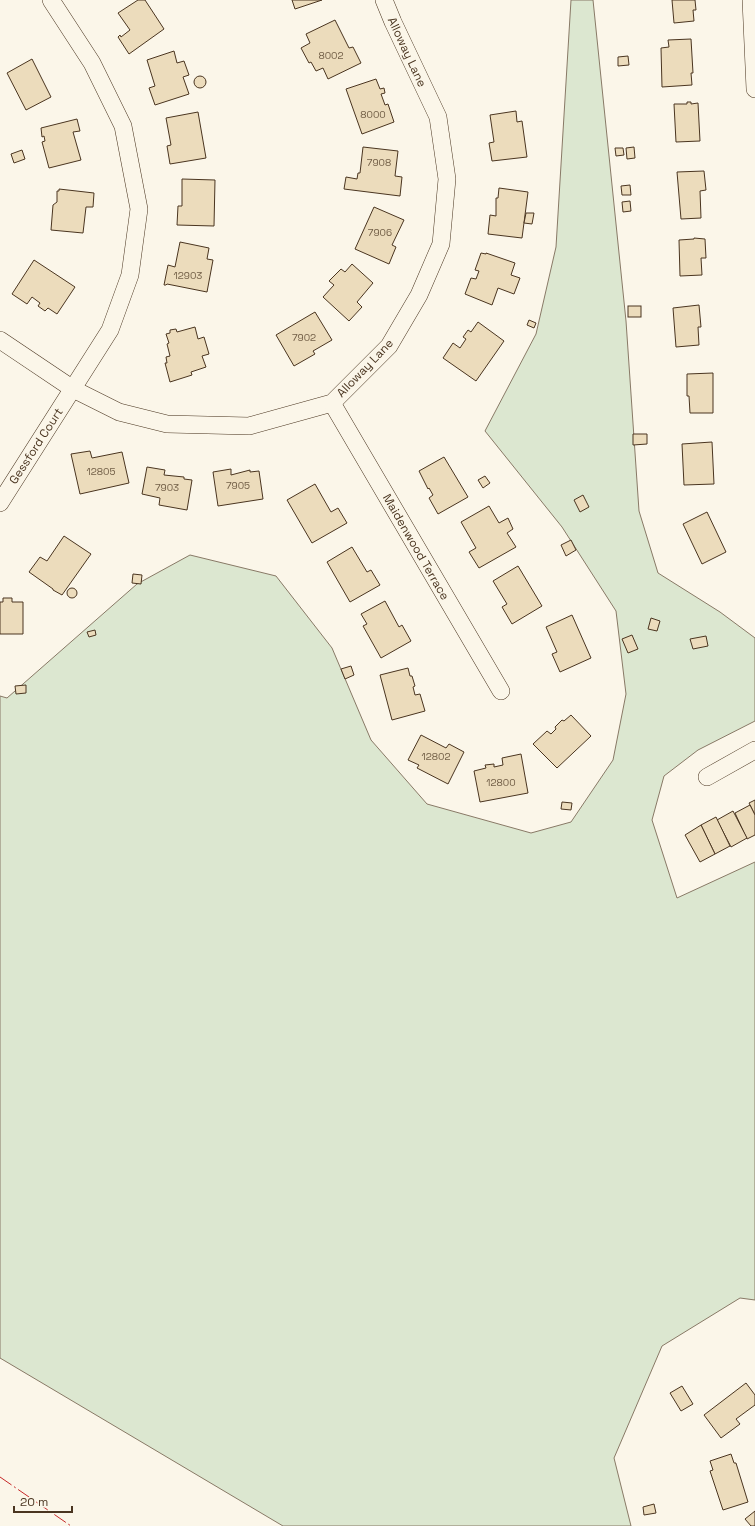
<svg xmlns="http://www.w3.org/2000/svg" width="755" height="1526" font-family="'Space Grotesk',sans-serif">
<rect width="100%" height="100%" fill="#fbf6e9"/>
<!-- green -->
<polygon fill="#dce7d0" stroke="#887966" points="571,0 593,0 626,321 639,511 658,573 720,612 755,638 755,721 698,750 664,776 652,820 677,898 755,862 755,1300 740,1298 662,1346 614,1458 631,1526 283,1526 0,1358 0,696 7,698 137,584 190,555 276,576 332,648 371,740 427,804 531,833 571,822 613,760 626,694 616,611 562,527 485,431 536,334 556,247"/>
<!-- building -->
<g fill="#ecdcbc" stroke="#4a3520">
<polygon points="138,0 145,0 164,29 129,54 118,37 120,35 121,37 130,30 118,13"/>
<polygon points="292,0 322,0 295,9"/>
<polygon points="672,0 695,0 696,10 693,10 694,21 674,23"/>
<polygon points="335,20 349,48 353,47 361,63 328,79 323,68 316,71 311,62 309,63 301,48 310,43 306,34"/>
<polygon points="691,39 693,73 691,73 692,85 662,87 661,48 669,47 668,40"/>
<polygon points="174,51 177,63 184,61 189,75 183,77 189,94 155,105 149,88 155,86 147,60"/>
<polygon points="628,56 629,65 618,66 618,57"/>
<polygon points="32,59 51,97 26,110 7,73"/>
<circle cx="200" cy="82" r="6"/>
<polygon points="376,79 380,89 384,88 385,93 381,94 385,105 388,104 394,122 362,134 346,89"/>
<polygon points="687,102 691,102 691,104 698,103 700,141 676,142 674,104 687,104"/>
<polygon points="516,111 517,122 522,121 527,157 492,161 489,143 494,142 490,115"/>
<polygon points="198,112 206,158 170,164 167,146 171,145 166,118"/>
<polygon points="77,119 80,131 73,132 81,160 49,168 42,142 45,141 44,136 42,137 41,128"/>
<polygon points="363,147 398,151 395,176 402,177 400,196 344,189 346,177 357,179 358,173 360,173"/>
<polygon points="634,147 635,158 627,159 626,148"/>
<polygon points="615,148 623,148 624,155 616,156"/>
<polygon points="22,150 25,159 14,163 11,154"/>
<polygon points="704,171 706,190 700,191 701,218 681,219 677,172"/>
<polygon points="182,179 215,180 214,226 177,225 178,206 182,206"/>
<polygon points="630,185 631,195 622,195 621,186"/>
<polygon points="499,188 528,192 522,238 488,234 490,215 496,216 496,198 498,198"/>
<polygon points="59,189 94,193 93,207 86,207 83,233 51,230 53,205 57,202 57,191 59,191"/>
<polygon points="630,201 631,211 623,212 622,202"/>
<polygon points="374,207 404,220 392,245 396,247 389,264 355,249"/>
<polygon points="526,213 534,213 532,224 524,223"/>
<polygon points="694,238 705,239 706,258 701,258 702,275 680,276 679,240 694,239"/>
<polygon points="180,242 209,248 207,259 213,260 207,292 167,284 166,285 164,285 168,265 175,267"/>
<polygon points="481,253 486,254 486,253 515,263 511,275 520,278 514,294 498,288 492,305 465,294 471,278 476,279 479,271 475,270"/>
<polygon points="34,260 75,287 57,314 48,308 45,311 38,306 40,303 32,297 27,304 12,294"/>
<polygon points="352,264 373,283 357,302 362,307 349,321 323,297 334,285 329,281 341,269 345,272"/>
<polygon points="699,305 701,327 698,327 699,345 676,347 673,308"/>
<rect x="628" y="306" width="13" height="11"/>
<polygon points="315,312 332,340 313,351 315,354 294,366 276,335"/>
<polygon points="529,320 536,323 534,328 527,325"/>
<polygon points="478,322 504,341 476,381 443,358 453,343 460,348 466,339 463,337 468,330 471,332"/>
<polygon points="195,327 198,339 204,337 209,354 202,356 206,367 191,372 192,375 170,382 165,363 167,363 166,357 170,356 167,344 169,343 166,334 170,333 170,330 176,329 177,332"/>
<polygon points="713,373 713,413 690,413 689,396 687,396 687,374"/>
<polygon points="633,434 647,434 647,444 633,445"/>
<polygon points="712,442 714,484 684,485 682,444"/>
<polygon points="90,451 92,458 122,452 129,483 80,494 71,454"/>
<polygon points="444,457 468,497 438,514 429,498 433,495 429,488 428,489 419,471"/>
<polygon points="147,467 165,470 164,475 184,477 184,479 192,480 187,510 159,505 160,498 142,494"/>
<polygon points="231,469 231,475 250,470 250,472 259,471 263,499 218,506 213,472"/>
<polygon points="485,476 490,483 483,488 478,480"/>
<polygon points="315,484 331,512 338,508 347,523 312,543 287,500"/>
<polygon points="583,495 589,507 580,512 574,500"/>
<polygon points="489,506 499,523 508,518 513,529 507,533 516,547 479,568 469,552 476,548 461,522"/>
<polygon points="707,512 726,552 702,564 683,524"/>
<polygon points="64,536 91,554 62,595 53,590 53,589 29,572 40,557 47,561"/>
<polygon points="571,540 576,550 566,556 561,545"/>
<polygon points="352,547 367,572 371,570 380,585 350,602 327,562"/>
<polygon points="518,566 542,606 512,624 502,607 507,604 493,581"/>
<polygon points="133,574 142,575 141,584 132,583"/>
<circle cx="72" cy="593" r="5"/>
<polygon points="3,598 12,598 12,602 23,602 23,634 0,634 0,602 3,602"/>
<polygon points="385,601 399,627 402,625 411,641 381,658 363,626 367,624 361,614"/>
<polygon points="572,615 591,658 560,672 552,654 557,652 546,627"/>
<polygon points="651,618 660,621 657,631 648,629"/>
<polygon points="95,630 96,635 89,637 87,632"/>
<polygon points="632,635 638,649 628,653 622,639"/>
<polygon points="706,636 708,646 693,649 690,639"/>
<polygon points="351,666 354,675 345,679 341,669"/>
<polygon points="408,668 410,676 412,676 415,686 413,687 415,695 420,694 425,711 392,720 380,675"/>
<polygon points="26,685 26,693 16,694 15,686"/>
<polygon points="571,715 591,736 557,768 533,744 547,731 551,734 556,729 555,727 562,720 564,721"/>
<polygon points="421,735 446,748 449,744 464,752 448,784 417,768 419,765 408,760"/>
<polygon points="521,754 528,793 480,802 474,771 486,768 485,765 494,764 494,767 503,765 502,758"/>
<polygon points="755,800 755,815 749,803"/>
<polygon points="562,802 572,803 571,810 561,809"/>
<polygon points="750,805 755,815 755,835 747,839 735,813"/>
<polygon points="733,811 747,838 731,847 717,820"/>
<polygon points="716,817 730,846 715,854 701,825"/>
<polygon points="701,825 715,854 700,862 685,835"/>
<polygon points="746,1383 755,1395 755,1405 736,1419 740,1424 721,1438 704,1415"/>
<polygon points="682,1386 693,1404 681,1411 670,1393"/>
<polygon points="731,1454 734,1463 736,1463 748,1502 723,1510 710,1471 713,1470 710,1461"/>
<polygon points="654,1504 656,1513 644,1515 643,1507"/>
<polygon points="755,1511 755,1526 751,1526 745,1519"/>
</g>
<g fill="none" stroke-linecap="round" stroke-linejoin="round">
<!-- minor casing -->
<g stroke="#4a3520" stroke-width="18">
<g id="minor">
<polyline points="751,0 755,89"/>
<polyline points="0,340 73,389 119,412 167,424 249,426 332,403 389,346 419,295 441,244 447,179 438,117 393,22 384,0"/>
<polyline points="332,403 501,691"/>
<polyline points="0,503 110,330 130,275 139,209 123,126 92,63 51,0"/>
<polyline points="707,777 755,750"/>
</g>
</g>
<!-- minor -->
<use href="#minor" stroke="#fbf6e9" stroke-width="17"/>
<!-- power -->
<polyline stroke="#c62828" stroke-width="1" stroke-dasharray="14 3 2 3" stroke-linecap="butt" points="0,1477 71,1526"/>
</g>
<g text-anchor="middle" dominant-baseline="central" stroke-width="3" stroke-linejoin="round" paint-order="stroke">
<!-- number labels -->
<g font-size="10" fill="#725f47">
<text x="331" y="55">8002</text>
<text x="373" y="114">8000</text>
<text x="379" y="162">7908</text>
<text x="380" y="232">7906</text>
<text x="188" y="275">12903</text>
<text x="304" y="337">7902</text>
<text x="101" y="471">12805</text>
<text x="238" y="485">7905</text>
<text x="167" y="487">7903</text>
<text x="436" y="756">12802</text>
<text x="501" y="782">12800</text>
</g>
<!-- street labels -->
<g font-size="12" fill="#4a3520" stroke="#fbf6e9">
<text transform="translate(407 52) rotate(65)">Alloway Lane</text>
<text transform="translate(365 368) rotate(-46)">Alloway Lane</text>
<text transform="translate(36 446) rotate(-57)">Gessford Court</text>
<text transform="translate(416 547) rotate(60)">Maidenwood Terrace</text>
</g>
</g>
<!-- scale -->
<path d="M14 1506v6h58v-6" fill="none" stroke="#4a3520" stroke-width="2"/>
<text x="20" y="1506" font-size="12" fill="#4a3520" stroke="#fbf6e9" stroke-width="3" paint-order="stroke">20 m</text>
</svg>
